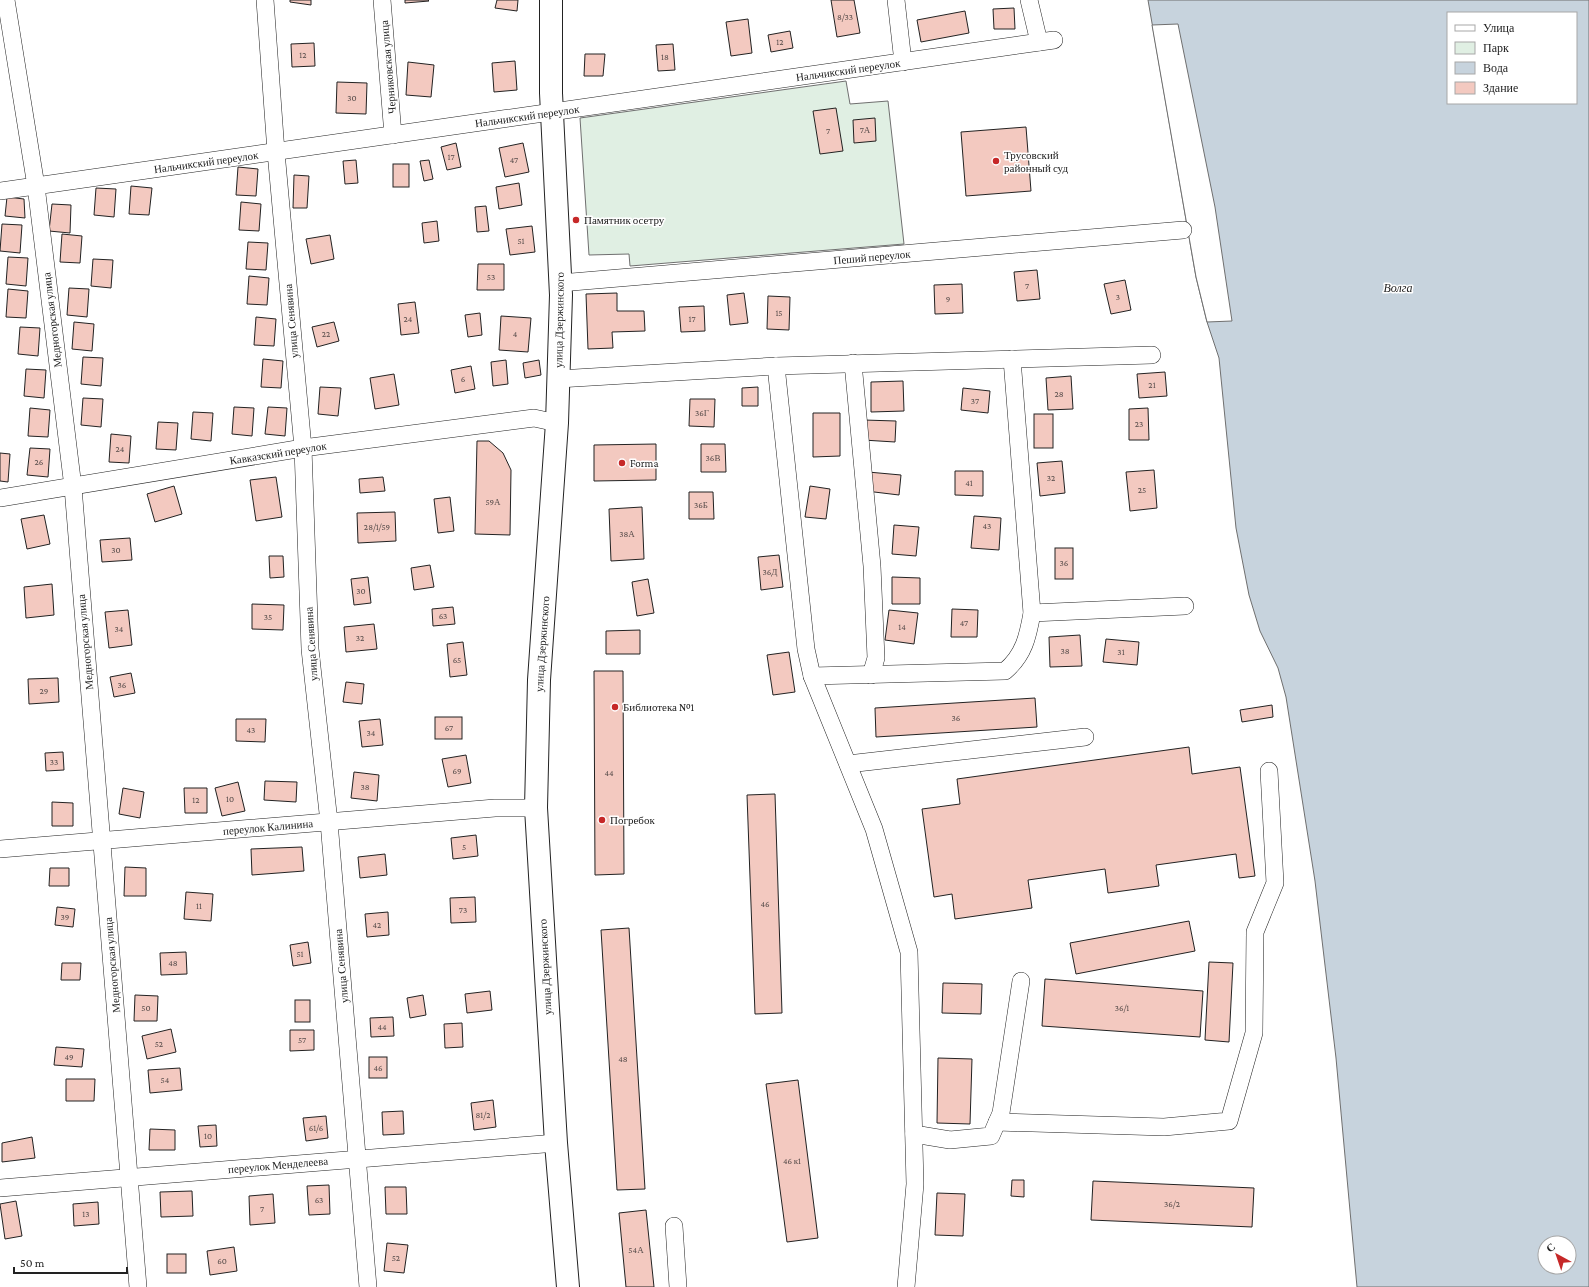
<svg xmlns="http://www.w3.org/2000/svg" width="1589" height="1287" font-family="'Crimson Pro',serif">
<rect width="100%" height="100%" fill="#fff"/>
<!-- green -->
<polygon fill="#e0efe3" stroke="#6f6f6f" points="846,81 850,104 888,101 904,244 630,266 629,254 589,255 580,118"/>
<!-- water -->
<path fill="#c7d3dd" stroke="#6f6f6f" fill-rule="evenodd" d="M1148,0H1589V1287H1357L1336,1058L1315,881L1286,697L1278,668L1260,631L1249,595L1236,528L1219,358L1207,322L1196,277ZM1448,13H1576V103H1448ZM1545,1243H1569V1267H1545Z"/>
<!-- pier -->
<polygon fill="#fff" stroke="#6f6f6f" points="1178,24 1215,207 1232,321 1207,322 1196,277 1152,25"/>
<!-- building -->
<g fill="#f3c9c0" stroke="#222">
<polygon points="290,0 311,0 311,5 290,2"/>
<polygon points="405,0 428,0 429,1 405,3"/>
<polygon points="497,0 518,0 517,11 495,8"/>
<polygon points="831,0 854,0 860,33 837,37"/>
<polygon points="1014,8 1015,29 994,29 993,9"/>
<polygon points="965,11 969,33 921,42 917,20"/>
<polygon points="748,19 752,53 731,56 726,22"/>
<polygon points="790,31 793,48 771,52 768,35"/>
<polygon points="314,43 315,66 292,67 291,44"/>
<polygon points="673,44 675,70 658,71 656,45"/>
<polygon points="585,54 605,54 603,76 584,76"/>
<polygon points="515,61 517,90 494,92 492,63"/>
<polygon points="408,62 434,65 431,97 406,95"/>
<polygon points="337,82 367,83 366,114 336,113"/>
<polygon points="836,108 843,151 820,154 813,111"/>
<polygon points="875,118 876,141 854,143 853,120"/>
<polygon points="1026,127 1031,191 966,196 961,132"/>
<polygon points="456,143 461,167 447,170 441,147"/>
<polygon points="523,143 529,172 505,177 499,148"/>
<polygon points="356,160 358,183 345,184 343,161"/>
<polygon points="429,160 433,179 424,181 420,161"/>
<rect x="393" y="164" width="16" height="23"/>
<polygon points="238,167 258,169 256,196 236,195"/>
<polygon points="294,175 309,176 307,208 293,208"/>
<polygon points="519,183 522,205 499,209 496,187"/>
<polygon points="131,186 152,188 149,215 129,214"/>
<polygon points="96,188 116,189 114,217 94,215"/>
<polygon points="7,197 24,199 25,218 5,216"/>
<polygon points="241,202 261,204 259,231 239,230"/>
<polygon points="52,204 71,205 70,233 49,231"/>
<polygon points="486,206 489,231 477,232 475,207"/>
<polygon points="437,221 439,241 424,243 422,223"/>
<polygon points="2,224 22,225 20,253 0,251"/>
<polygon points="532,226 535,252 510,255 506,229"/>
<polygon points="62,234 82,236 80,263 60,262"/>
<polygon points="330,235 334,259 311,264 306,239"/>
<polygon points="248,242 268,243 266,270 246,269"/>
<polygon points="8,257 28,258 26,286 6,284"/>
<polygon points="93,259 113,260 111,288 91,286"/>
<polygon points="478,264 504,264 504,290 477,290"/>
<polygon points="1037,270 1040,299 1017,301 1014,272"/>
<polygon points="249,276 269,278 267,305 247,304"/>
<polygon points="1125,280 1131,310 1111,314 1104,284"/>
<polygon points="962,284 963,313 935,314 934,285"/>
<polygon points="69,288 89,289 87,317 67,315"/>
<polygon points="8,289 28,291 26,318 6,317"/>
<polygon points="617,293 617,311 644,311 645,331 612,332 613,348 588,349 586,294"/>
<polygon points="744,293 748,323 730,325 727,295"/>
<polygon points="768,296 790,297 789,330 767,329"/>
<polygon points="415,302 419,333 401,335 398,304"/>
<polygon points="704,306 705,331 681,332 679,307"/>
<polygon points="480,313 482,335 468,337 465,315"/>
<polygon points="501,316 531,318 528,352 499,350"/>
<polygon points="256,317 276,319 274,346 254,345"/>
<polygon points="74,322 94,324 92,351 72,349"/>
<polygon points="334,322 339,341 317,347 312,327"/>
<polygon points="20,327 40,328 38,356 18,354"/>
<polygon points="83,357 103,358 101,386 81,384"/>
<polygon points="263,359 283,361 281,388 261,387"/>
<polygon points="506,360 508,384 493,386 491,362"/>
<polygon points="539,360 541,375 525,378 523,363"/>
<polygon points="471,366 475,389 455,393 451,370"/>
<polygon points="26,369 46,370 44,398 24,396"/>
<polygon points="1165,372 1167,396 1139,398 1137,374"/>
<polygon points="394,374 399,405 375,409 370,378"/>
<polygon points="1071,376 1073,409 1048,410 1046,378"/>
<polygon points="903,381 904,411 871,412 871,382"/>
<polygon points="320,387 341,388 338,416 318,414"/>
<polygon points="758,387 758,406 742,406 742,388"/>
<polygon points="963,388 990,391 988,413 961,410"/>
<polygon points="83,398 103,399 101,427 81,425"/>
<polygon points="690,399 715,399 714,427 689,426"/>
<polygon points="234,407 254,408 252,436 232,434"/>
<polygon points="268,407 287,408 285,436 265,434"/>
<polygon points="30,408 50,410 48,437 28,436"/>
<polygon points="1148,408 1149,440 1129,440 1129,409"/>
<polygon points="193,412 213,413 211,441 191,439"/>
<polygon points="813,413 840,413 840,456 813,457"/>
<rect x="1034" y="414" width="19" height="34"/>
<polygon points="864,420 896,421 895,442 863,440"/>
<polygon points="158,422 178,423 176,450 156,449"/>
<polygon points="111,434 131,436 129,463 109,462"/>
<polygon points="477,441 489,441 503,453 511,470 510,535 475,534"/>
<polygon points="656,444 656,480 594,481 594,445"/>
<polygon points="701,444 725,444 726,472 701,472"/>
<polygon points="30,448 50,449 48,477 27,475"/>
<polygon points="0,453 10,454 8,482 0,481"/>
<polygon points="1062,461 1065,493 1040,496 1037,463"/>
<polygon points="1154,470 1157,508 1130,511 1126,472"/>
<polygon points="955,471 983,471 983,496 955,495"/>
<polygon points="868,472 901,475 899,495 866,491"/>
<polygon points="276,477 282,517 256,521 250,480"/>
<polygon points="383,477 385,491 360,493 359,479"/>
<polygon points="174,486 182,514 155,522 147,494"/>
<polygon points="810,486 830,489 826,519 805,517"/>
<polygon points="689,492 713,492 714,519 689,519"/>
<polygon points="450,497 454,531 438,533 434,499"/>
<polygon points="642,507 644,559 611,561 609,509"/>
<polygon points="395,512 396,541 358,543 357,513"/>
<polygon points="44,515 50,544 27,549 21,519"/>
<polygon points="974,516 1001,518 999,550 971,548"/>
<polygon points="894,525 919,527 916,556 892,554"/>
<polygon points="130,538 132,560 102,562 100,540"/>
<rect x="1055" y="548" width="18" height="31"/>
<polygon points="779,555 783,587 761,590 758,557"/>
<polygon points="269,556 283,556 284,577 270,578"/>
<polygon points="430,565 434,587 414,590 411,568"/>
<polygon points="368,577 371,603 354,605 351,579"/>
<polygon points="892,577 920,578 920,604 892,604"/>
<polygon points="648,579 654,613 637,616 632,582"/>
<polygon points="52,584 54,615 26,618 24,587"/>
<polygon points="252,604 284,605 283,630 252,629"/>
<polygon points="453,607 455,624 433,626 432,609"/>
<polygon points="952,609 978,610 977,637 951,637"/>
<polygon points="128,610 132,645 109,648 105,612"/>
<polygon points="889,610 918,613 914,644 885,640"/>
<polygon points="374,624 377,649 346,652 344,627"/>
<polygon points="640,630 640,654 606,654 606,631"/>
<polygon points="1080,635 1082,666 1050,667 1049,637"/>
<polygon points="1106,639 1139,642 1137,665 1103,662"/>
<polygon points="463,642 467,675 450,677 447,644"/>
<polygon points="789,652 795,692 773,695 767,655"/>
<polygon points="594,671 623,671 624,874 595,875"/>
<polygon points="131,673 135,693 114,697 110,677"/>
<polygon points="58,678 59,702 29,704 28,679"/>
<polygon points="346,682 364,684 362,704 343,702"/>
<polygon points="1035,698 1037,727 876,737 875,708"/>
<polygon points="1272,705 1273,717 1242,722 1240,710"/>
<rect x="435" y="717" width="27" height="22"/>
<polygon points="236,719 266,719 265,742 236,741"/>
<polygon points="380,719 383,745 362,747 359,721"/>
<polygon points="1189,747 1192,774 1240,767 1255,876 1239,878 1236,854 1156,865 1159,886 1108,893 1105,869 1028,880 1032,908 955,919 952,894 934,897 922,809 960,804 957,779"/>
<polygon points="63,752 64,770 46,771 45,753"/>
<polygon points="466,755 471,783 448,787 442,759"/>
<polygon points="354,772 379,775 377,801 351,798"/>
<polygon points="265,781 297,782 296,802 264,800"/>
<polygon points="238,782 245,811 222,816 215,788"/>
<polygon points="123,788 144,792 140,818 119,814"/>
<polygon points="184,788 207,788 207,813 185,813"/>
<polygon points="775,794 782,1013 755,1014 747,795"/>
<polygon points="52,802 73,803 73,826 52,826"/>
<polygon points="476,835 478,856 453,859 451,838"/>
<polygon points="302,847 304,871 252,875 251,849"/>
<polygon points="385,854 387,875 360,878 358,857"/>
<polygon points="125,867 146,868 146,896 124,896"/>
<polygon points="50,868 69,868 69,886 49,886"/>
<polygon points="186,892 213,894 211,921 184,919"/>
<polygon points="475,897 476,922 451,923 450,898"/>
<polygon points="57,907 75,909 73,927 55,925"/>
<polygon points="388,912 389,935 367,937 365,914"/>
<polygon points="1189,921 1195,951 1076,974 1070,943"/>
<polygon points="629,928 645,1189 617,1190 601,930"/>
<polygon points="308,942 311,963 293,966 290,945"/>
<polygon points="186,952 187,974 161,975 160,953"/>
<polygon points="1209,962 1233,963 1229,1042 1205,1040"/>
<polygon points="62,963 81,963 80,980 61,980"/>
<polygon points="1045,979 1203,991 1200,1037 1042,1026"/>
<polygon points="943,983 982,984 981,1014 942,1013"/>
<polygon points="490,991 492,1010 467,1013 465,994"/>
<polygon points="135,995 158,996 157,1021 134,1021"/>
<polygon points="423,995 426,1015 410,1018 407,998"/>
<rect x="295" y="1000" width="15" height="22"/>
<polygon points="393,1017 394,1036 371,1037 370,1018"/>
<polygon points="462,1023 463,1047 445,1048 444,1024"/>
<polygon points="171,1029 176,1052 147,1059 142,1036"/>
<polygon points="290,1030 314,1030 314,1050 290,1051"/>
<polygon points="56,1047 84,1049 82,1067 54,1065"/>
<rect x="369" y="1057" width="18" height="21"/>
<polygon points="938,1058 972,1059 970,1124 937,1123"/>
<polygon points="180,1068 182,1090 150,1093 148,1070"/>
<polygon points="66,1079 95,1079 94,1101 66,1101"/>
<polygon points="798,1080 818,1238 787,1242 766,1084"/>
<polygon points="493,1100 496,1127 474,1130 471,1103"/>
<polygon points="403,1111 404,1134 383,1135 382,1112"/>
<polygon points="326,1116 328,1138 306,1141 303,1118"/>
<polygon points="216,1125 217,1146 200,1147 198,1126"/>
<polygon points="150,1129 175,1130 175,1150 149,1150"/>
<polygon points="32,1137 35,1158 2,1162 2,1143"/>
<polygon points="1012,1180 1024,1180 1024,1197 1011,1196"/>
<polygon points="1093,1181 1254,1188 1252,1227 1091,1220"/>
<polygon points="329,1185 330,1214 309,1215 307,1186"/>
<polygon points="385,1187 406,1187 407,1214 386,1214"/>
<polygon points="192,1191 193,1216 161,1217 160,1192"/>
<polygon points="937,1193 965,1194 963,1236 935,1235"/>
<polygon points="273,1194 275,1223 250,1225 249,1196"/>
<polygon points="16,1201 22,1236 5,1239 0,1204"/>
<polygon points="98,1202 99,1224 74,1226 73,1204"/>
<polygon points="646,1210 654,1287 626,1287 619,1213"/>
<polygon points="387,1243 408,1245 404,1273 384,1271"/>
<polygon points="234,1247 237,1271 210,1275 207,1251"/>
<rect x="167" y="1254" width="19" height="19"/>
</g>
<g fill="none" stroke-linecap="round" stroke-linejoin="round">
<!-- minor casing -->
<g stroke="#222" stroke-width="18">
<g id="minor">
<polyline points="6,0 36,186 73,487 138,1287"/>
<polyline points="265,0 276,152 303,448 310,649 329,822 368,1287"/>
<polyline points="382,0 393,135"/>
<polyline points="896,0 903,62"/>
<polyline points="1029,0 1039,42"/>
<polyline points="0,191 1054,40"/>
<polyline points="560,283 1183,230"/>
<polyline points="853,363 872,566 876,658 871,675"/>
<polyline points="776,366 806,649 812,676 874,829 909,952 915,1184 906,1287"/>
<polyline points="558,379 776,366 1152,355"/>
<polyline points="0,498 303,448 534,418 557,423"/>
<polyline points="1032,613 1185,606"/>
<path d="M812,676L1005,671C1024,655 1028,636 1032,613L1012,359"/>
<polyline points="848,764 1085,737"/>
<polyline points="0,849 495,808 536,808"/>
<polyline points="997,1122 1164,1127 1229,1121 1254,1033 1255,932 1275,883 1269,771"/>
<polyline points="914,1134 950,1140 991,1136 1001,1113 1021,981"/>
<polyline points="0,1188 556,1143"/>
<polyline points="674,1226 678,1287"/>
</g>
</g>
<!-- major casing -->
<g stroke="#222" stroke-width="24">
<polyline id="major" points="551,0 551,93 561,295 557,423 539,680 536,808 556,1143 568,1287"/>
</g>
<!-- minor -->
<use href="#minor" stroke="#fff" stroke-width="17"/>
<!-- major -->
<use href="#major" stroke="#fff" stroke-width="22"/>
</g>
<!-- markers -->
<g fill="#c62828" stroke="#fff" stroke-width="1.5">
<circle cx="996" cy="161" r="4"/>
<circle cx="576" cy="220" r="4"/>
<circle cx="622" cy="463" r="4"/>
<circle cx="615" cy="707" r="4"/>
<circle cx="602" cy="820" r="4"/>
</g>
<g text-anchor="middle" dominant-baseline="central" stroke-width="3" stroke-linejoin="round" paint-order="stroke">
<!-- number labels -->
<g font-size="9" fill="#564c4a">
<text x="845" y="17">8/33</text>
<text x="780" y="42">12</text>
<text x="303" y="55">12</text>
<text x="665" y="57">18</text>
<text x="352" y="98">30</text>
<text x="865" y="130">7А</text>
<text x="828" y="131">7</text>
<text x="451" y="157">17</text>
<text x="514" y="160">47</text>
<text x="521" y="241">51</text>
<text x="491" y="277">53</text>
<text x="1027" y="286">7</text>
<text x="1118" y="297">3</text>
<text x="948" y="299">9</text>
<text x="779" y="313">15</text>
<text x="408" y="319">24</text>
<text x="692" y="319">17</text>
<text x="326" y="334">22</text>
<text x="515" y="334">4</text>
<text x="463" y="379">6</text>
<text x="1152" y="385">21</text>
<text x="1059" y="394">28</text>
<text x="975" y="401">37</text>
<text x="702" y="413">36Г</text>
<text x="1139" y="424">23</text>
<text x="120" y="449">24</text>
<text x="713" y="458">36В</text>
<text x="39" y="462">26</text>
<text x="1051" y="478">32</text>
<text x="969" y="483">41</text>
<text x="1142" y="490">25</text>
<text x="493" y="502">59А</text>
<text x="701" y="505">36Б</text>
<text x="987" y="526">43</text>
<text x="377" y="527">28/1/59</text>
<text x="627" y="534">38А</text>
<text x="116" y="550">30</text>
<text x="1064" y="563">36</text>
<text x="770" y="572">36Д</text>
<text x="361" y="591">30</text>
<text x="443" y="616">63</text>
<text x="268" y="617">35</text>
<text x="964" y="623">47</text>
<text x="902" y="627">14</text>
<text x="119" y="629">34</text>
<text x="360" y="638">32</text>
<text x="1065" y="651">38</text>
<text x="1121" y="652">31</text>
<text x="457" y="660">65</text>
<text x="122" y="685">36</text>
<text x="44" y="691">29</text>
<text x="956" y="718">36</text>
<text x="449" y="728">67</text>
<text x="251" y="730">43</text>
<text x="371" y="733">34</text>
<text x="54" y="762">33</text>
<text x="457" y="771">69</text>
<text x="609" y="773">44</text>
<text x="365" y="787">38</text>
<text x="230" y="799">10</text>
<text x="196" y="800">12</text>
<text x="464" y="847">5</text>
<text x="765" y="904">46</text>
<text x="199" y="906">11</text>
<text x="463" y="910">73</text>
<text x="65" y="917">39</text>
<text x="377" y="925">42</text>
<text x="300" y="954">51</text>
<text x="173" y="963">48</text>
<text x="146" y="1008">50</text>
<text x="1122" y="1008">36/1</text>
<text x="382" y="1027">44</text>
<text x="302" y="1040">57</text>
<text x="159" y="1044">52</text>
<text x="69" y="1057">49</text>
<text x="623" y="1059">48</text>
<text x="378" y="1068">46</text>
<text x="165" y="1080">54</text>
<text x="483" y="1115">81/2</text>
<text x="316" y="1128">61/6</text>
<text x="208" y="1136">10</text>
<text x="792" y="1161">46 к1</text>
<text x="319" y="1200">63</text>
<text x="1172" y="1204">36/2</text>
<text x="262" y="1209">7</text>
<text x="86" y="1214">13</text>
<text x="636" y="1250">54А</text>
<text x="396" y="1258">52</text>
<text x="222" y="1261">60</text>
</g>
<!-- street labels -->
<g font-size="11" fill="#222" stroke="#fff">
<text transform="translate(388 67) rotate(-95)">Черниковская улица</text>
<text transform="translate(848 70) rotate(-8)">Нальчикский переулок</text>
<text transform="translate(527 116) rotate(-8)">Нальчикский переулок</text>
<text transform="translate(206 162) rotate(-8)">Нальчикский переулок</text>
<text transform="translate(872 257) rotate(-5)">Пеший переулок</text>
<text transform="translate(52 320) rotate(-97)">Медногорская улица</text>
<text transform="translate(559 320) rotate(-89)">улица Дзержинского</text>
<text transform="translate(291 321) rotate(-95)">улица Сенявина</text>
<text transform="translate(278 453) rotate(-9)">Кавказский переулок</text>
<text transform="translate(85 642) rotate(-95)">Медногорская улица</text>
<text transform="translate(311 644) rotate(-94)">улица Сенявина</text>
<text transform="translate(542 644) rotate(-86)">улица Дзержинского</text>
<text transform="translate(268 827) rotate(-5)">переулок Калинина</text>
<text transform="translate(112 965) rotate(-95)">Медногорская улица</text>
<text transform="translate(341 966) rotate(-95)">улица Сенявина</text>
<text transform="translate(545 967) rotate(-93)">улица Дзержинского</text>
<text transform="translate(278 1165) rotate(-5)">переулок Менделеева</text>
</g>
<!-- poi labels -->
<g font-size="11" fill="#222" stroke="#fff" text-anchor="start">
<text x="1004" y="155">Трусовский<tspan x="1004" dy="13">районный суд</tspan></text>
<text x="584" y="220">Памятник осетру</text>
<text x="630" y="463">Forma</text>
<text x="623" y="707">Библиотека №1</text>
<text x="610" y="820">Погребок</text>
</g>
<!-- water labels -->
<g font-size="12" font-style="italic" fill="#222" stroke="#fff">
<text x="1398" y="288">Волга</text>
</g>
</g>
<!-- legend -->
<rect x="1447" y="12" width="130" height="92" fill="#ffffff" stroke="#a7a7a7"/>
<rect x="1455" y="25" width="20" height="6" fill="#ffffff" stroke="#a7a7a7"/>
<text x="1483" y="32" font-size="12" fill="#222222">Улица</text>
<rect x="1455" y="42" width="20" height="12" fill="#e0efe3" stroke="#a7a7a7"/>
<text x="1483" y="52" font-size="12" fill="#222222">Парк</text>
<rect x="1455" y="62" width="20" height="12" fill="#c7d3dd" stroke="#a7a7a7"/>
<text x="1483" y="72" font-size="12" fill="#222222">Вода</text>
<rect x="1455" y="82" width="20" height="12" fill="#f3c9c0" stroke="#a7a7a7"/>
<text x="1483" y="92" font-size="12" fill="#222222">Здание</text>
<!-- north arrow -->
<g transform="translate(1557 1255) rotate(320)"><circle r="19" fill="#ffffff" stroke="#a7a7a7"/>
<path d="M0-3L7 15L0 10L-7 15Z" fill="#c62828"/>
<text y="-6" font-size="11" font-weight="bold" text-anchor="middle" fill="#222222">С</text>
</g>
<!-- scale -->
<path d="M14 1267v6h113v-6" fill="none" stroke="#222222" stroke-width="2"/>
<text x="20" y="1267" font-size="12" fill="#222222" stroke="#ffffff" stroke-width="3" paint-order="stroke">50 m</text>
</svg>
